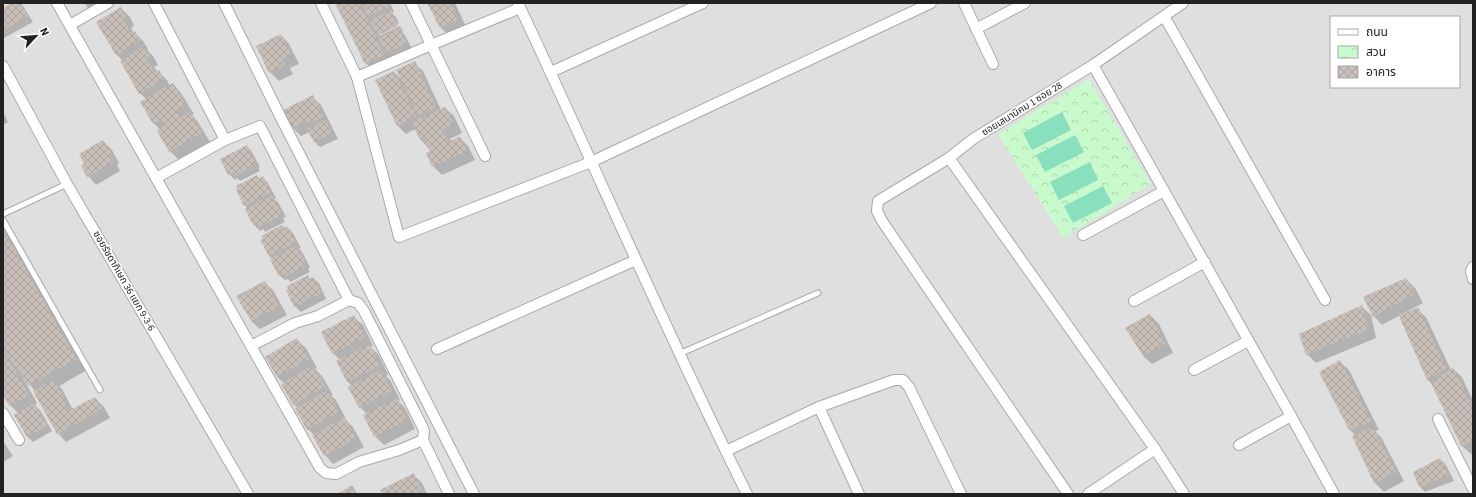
<svg xmlns="http://www.w3.org/2000/svg" width="1476" height="497" font-family="'Source Sans 3','Noto Sans Thai',sans-serif">
<defs>
<pattern id="park-crowns" width="20" height="18" patternUnits="userSpaceOnUse"><rect width="20" height="18" fill="#c8facc"/><path d="M2 6a3 3 0 1 1 6 0M12 15a3 3 0 1 1 6 0" fill="none" stroke="#acd6af"/></pattern>
<pattern id="building-cross-hatch" width="8" height="8" patternUnits="userSpaceOnUse"><rect width="8" height="8" fill="#c7bfb8"/><path d="M0 0l8 8M0 8l8-8" fill="none" stroke="#aba49e"/></pattern>
</defs>
<rect width="100%" height="100%" fill="#f2efe9"/>
<!-- residential -->
<path fill="#e0dfdf" fill-rule="evenodd" d="M3,3H1473V494H3ZM1331,17H1459V87H1331Z"/>
<!-- park -->
<polygon fill="url(#park-crowns)" points="1089,79 1151,184 1063,238 998,134"/>
<!-- pitch -->
<g fill="#88e0be">
<polygon points="1062,112 1071,130 1032,150 1023,133"/>
<polygon points="1075,135 1084,152 1045,172 1036,155"/>
<polygon points="1090,162 1098,180 1059,200 1050,182"/>
<polygon points="1103,186 1112,203 1073,223 1064,206"/>
</g>
<!-- shadow -->
<g fill="#0003">
<polygon points="14,3 21,3 33,22 4,38 3,37 3,9"/>
<polygon points="84,3 114,3 94,15"/>
<polygon points="337,3 390,3 394,12 392,13 396,17 399,24 379,33 379,36 400,26 403,31 402,32 405,35 412,49 393,59 389,56 395,66 377,75 366,63"/>
<polygon points="429,3 455,3 468,31 452,39 440,27"/>
<polygon points="121,8 130,17 134,26 131,28 134,33 135,33 143,41 148,49 147,50 153,56 158,65 154,67 158,72 159,72 167,80 170,86 173,84 181,93 194,114 192,115 198,122 210,142 179,160 170,151 158,131 160,130 154,123 147,100 140,93 122,60 116,54"/>
<polygon points="281,35 289,44 299,64 290,68 293,74 279,81 270,72"/>
<polygon points="414,63 423,71 441,110 445,108 454,116 462,133 450,139 451,142 460,138 468,146 475,160 442,175 433,166 427,153 431,151 421,140 415,129 406,134 397,125 394,72 402,80"/>
<polygon points="312,97 321,105 338,139 320,147 315,142 310,132 301,136 292,127"/>
<polygon points="3,112 8,122 3,125"/>
<polygon points="103,141 112,150 119,163 117,165 120,171 96,185 88,176 86,164"/>
<polygon points="247,146 252,152 260,167 258,168 260,171 240,181 237,178 235,180 229,174"/>
<polygon points="263,177 268,183 276,198 274,199 278,202 286,217 283,218 285,222 265,232 263,229 260,231 254,225 246,210 248,209 245,206 260,179"/>
<polygon points="3,222 87,370 59,386 62,389 73,410 95,398 104,407 110,418 66,442 58,433 34,390 18,369 37,403 35,405 40,410 52,431 33,442 28,437 18,413 10,405 3,393"/>
<polygon points="287,227 293,233 301,248 299,249 302,252 310,267 308,268 310,272 290,282 288,279 285,280 279,275 271,260 273,259 269,256 284,229"/>
<polygon points="307,277 310,279 313,278 319,283 326,299 301,312 295,306"/>
<polygon points="1406,279 1415,288 1423,303 1382,325 1374,316"/>
<polygon points="264,282 273,290 287,315 260,329 251,321"/>
<polygon points="1362,307 1371,315 1376,338 1316,363 1307,354"/>
<polygon points="1417,309 1426,317 1451,370 1453,369 1462,377 1473,401 1473,453 1471,454 1462,446 1434,386 1428,380 1400,317"/>
<polygon points="1150,315 1159,324 1173,353 1152,364 1143,356"/>
<polygon points="354,317 363,325 373,346 370,347 378,354 388,374 386,376 390,380 400,400 398,401 405,408 415,429 384,445 375,436 367,414 360,407 352,386 348,382 338,362 340,360 333,353"/>
<polygon points="297,340 306,348 317,368 315,369 322,376 333,395 331,396 336,400 347,421 353,427 364,447 333,464 325,455 314,435 308,429 298,408 293,404 284,383 277,377"/>
<polygon points="1340,362 1349,370 1379,430 1375,431 1381,437 1404,481 1384,492 1375,483 1354,437 1356,436 1350,430 1320,373"/>
<polygon points="3,441 13,456 3,462"/>
<polygon points="1440,459 1446,465 1454,481 1425,492 1420,487"/>
<polygon points="414,475 422,483 427,494 384,494"/>
</g>
<!-- building -->
<g fill="url(#building-cross-hatch)">
<polygon points="11,3 21,3 28,16 3,30 3,8"/>
<polygon points="335,3 359,3 384,55 365,64"/>
<polygon points="362,3 387,3 389,7 368,16"/>
<polygon points="427,3 450,3 458,19 440,28"/>
<polygon points="121,7 126,17 123,19 131,34 135,31 140,40 116,55 96,22"/>
<polygon points="391,10 398,26 377,36 370,20"/>
<polygon points="400,28 407,43 386,53 379,38"/>
<polygon points="281,34 291,55 282,59 285,65 269,73 256,46"/>
<polygon points="145,46 150,56 146,58 155,73 159,70 164,79 139,94 120,61"/>
<polygon points="415,61 436,107 418,115 396,70"/>
<polygon points="394,71 416,116 397,126 375,80"/>
<polygon points="173,83 186,105 176,111 180,117 190,112 202,133 169,152 157,131 164,126 160,120 153,124 140,102"/>
<polygon points="313,95 323,117 313,121 313,120 306,123 305,121 292,128 283,110"/>
<polygon points="445,107 454,124 442,130 448,142 460,136 467,151 432,167 426,153 430,151 424,138 420,140 411,123"/>
<polygon points="326,120 333,133 314,142 307,129"/>
<polygon points="103,140 112,154 109,156 113,162 87,177 81,166 84,164 79,154"/>
<polygon points="247,145 255,161 253,162 255,165 234,176 232,173 228,175 220,159"/>
<polygon points="257,175 259,178 263,176 271,192 244,206 236,190 238,189 236,186"/>
<polygon points="272,195 281,212 278,213 280,216 259,227 257,223 253,225 245,209"/>
<polygon points="282,225 284,228 287,226 296,242 269,256 260,240 263,239 261,236"/>
<polygon points="3,229 76,359 28,386 17,367 15,368 3,346"/>
<polygon points="297,245 305,262 303,263 305,266 284,277 282,273 278,275 270,259"/>
<polygon points="308,275 309,279 313,277 321,293 294,307 286,290 288,289 287,286"/>
<polygon points="1406,278 1415,294 1373,317 1363,297"/>
<polygon points="265,281 279,306 251,321 236,296"/>
<polygon points="1362,305 1368,329 1306,355 1299,334"/>
<polygon points="1418,307 1446,368 1427,380 1399,316"/>
<polygon points="1150,314 1165,344 1143,356 1125,328"/>
<polygon points="354,315 365,337 332,354 321,332"/>
<polygon points="297,338 309,359 277,377 265,357"/>
<polygon points="369,344 380,366 347,382 336,361"/>
<polygon points="3,349 29,395 9,406 3,395"/>
<polygon points="1340,360 1371,421 1349,430 1319,372"/>
<polygon points="313,366 325,386 293,405 281,384"/>
<polygon points="1453,367 1473,409 1473,441 1461,446 1431,383"/>
<polygon points="381,370 392,391 359,408 348,387"/>
<polygon points="54,380 66,402 64,403 68,411 95,397 102,409 57,434 33,391"/>
<polygon points="327,391 339,411 307,430 295,409"/>
<polygon points="397,398 407,420 374,437 363,415"/>
<polygon points="34,403 47,425 27,437 14,415"/>
<polygon points="345,417 356,438 324,456 312,435"/>
<polygon points="1373,427 1396,472 1374,483 1352,436"/>
<polygon points="1440,458 1449,475 1419,487 1413,472"/>
<polygon points="414,473 424,494 382,494 380,490"/>
<polygon points="352,485 357,494 337,494"/>
</g>
<g fill="none" stroke-linecap="round" stroke-linejoin="round">
<!-- lane casing -->
<g stroke="#a9a9a9" stroke-width="7">
<g id="lane">
<polyline points="3,214 67,184"/>
<polyline points="3,220 100,390"/>
<polyline points="679,354 818,293"/>
</g>
</g>
<!-- street casing -->
<g stroke="#a9a9a9" stroke-width="12">
<g id="street">
<polyline points="57,3 320,468 326,473 336,474 359,462 399,450 423,440"/>
<polyline points="154,3 225,140 156,178"/>
<polyline points="224,3 280,116 474,494"/>
<polyline points="321,3 357,77 399,237 591,162 931,3"/>
<polyline points="411,3 485,156"/>
<path d="M518,3C595,166 666,332 747,494"/>
<polyline points="964,3 993,64"/>
<polyline points="1164,16 1325,300"/>
<polyline points="70,25 108,3"/>
<polyline points="976,29 1025,3"/>
<polyline points="1093,65 1291,416 1334,494"/>
<polyline points="3,66 67,184 248,494"/>
<polyline points="551,72 703,3"/>
<polyline points="357,77 431,45 520,8"/>
<polyline points="225,140 260,126 349,300 358,303 364,311 422,426 424,431 423,440 449,494"/>
<polyline points="949,158 1155,449 1184,494"/>
<polyline points="1083,235 1164,191"/>
<polyline points="1473,267 1471,271 1473,279"/>
<polyline points="1134,301 1205,262"/>
<polyline points="251,346 295,323 318,316 349,300"/>
<polyline points="437,349 636,260"/>
<polyline points="1194,370 1248,341"/>
<polyline points="819,407 859,494"/>
<polyline points="3,413 19,440"/>
<polyline points="1438,419 1473,489"/>
<polyline points="1239,445 1291,416"/>
<polyline points="726,451 819,407 894,380 903,380 909,387 961,494"/>
<polyline points="1068,494 882,221 877,211 878,201 949,158 973,139 1093,65 1183,3"/>
<polyline points="1088,494 1155,449"/>
</g>
</g>
<!-- lane -->
<use href="#lane" stroke="#fff" stroke-width="5"/>
<!-- street -->
<use href="#street" stroke="#fff" stroke-width="10"/>
</g>
<g text-anchor="middle" dominant-baseline="central" stroke-width="3.5" stroke-linejoin="round" paint-order="stroke">
<!-- street labels -->
<g font-size="10" fill="#222" stroke="#fff">
<text transform="translate(1022 109) rotate(-32)">ซอยเสนานิคม 1 ซอย 28</text>
<text transform="translate(124 281) rotate(60)">ซอยรัชดาภิเษก 36 แยก 9-3-6</text>
</g>
</g>
<!-- border -->
<rect width="1476" height="497" fill="none" stroke="#222222" stroke-width="8"/>
<!-- legend -->
<rect x="1330" y="16" width="130" height="72" fill="#ffffff" stroke="#a7a7a7"/>
<rect x="1338" y="29" width="20" height="6" fill="#ffffff" stroke="#a7a7a7"/>
<text x="1366" y="36" font-size="12" fill="#222222">ถนน</text>
<rect x="1338" y="46" width="20" height="12" fill="url(#park-crowns)" stroke="#a7a7a7"/>
<text x="1366" y="56" font-size="12" fill="#222222">สวน</text>
<rect x="1338" y="66" width="20" height="12" fill="url(#building-cross-hatch)" stroke="#a7a7a7"/>
<text x="1366" y="76" font-size="12" fill="#222222">อาคาร</text>
<!-- north arrow -->
<g transform="translate(36 36) rotate(64)" stroke="#ffffff" stroke-width="3" paint-order="stroke">
<path d="M0-3L7 15L0 10L-7 15Z" fill="#222222"/>
<text y="-6" font-size="11" font-weight="bold" text-anchor="middle" fill="#222222">N</text>
</g>
</svg>
